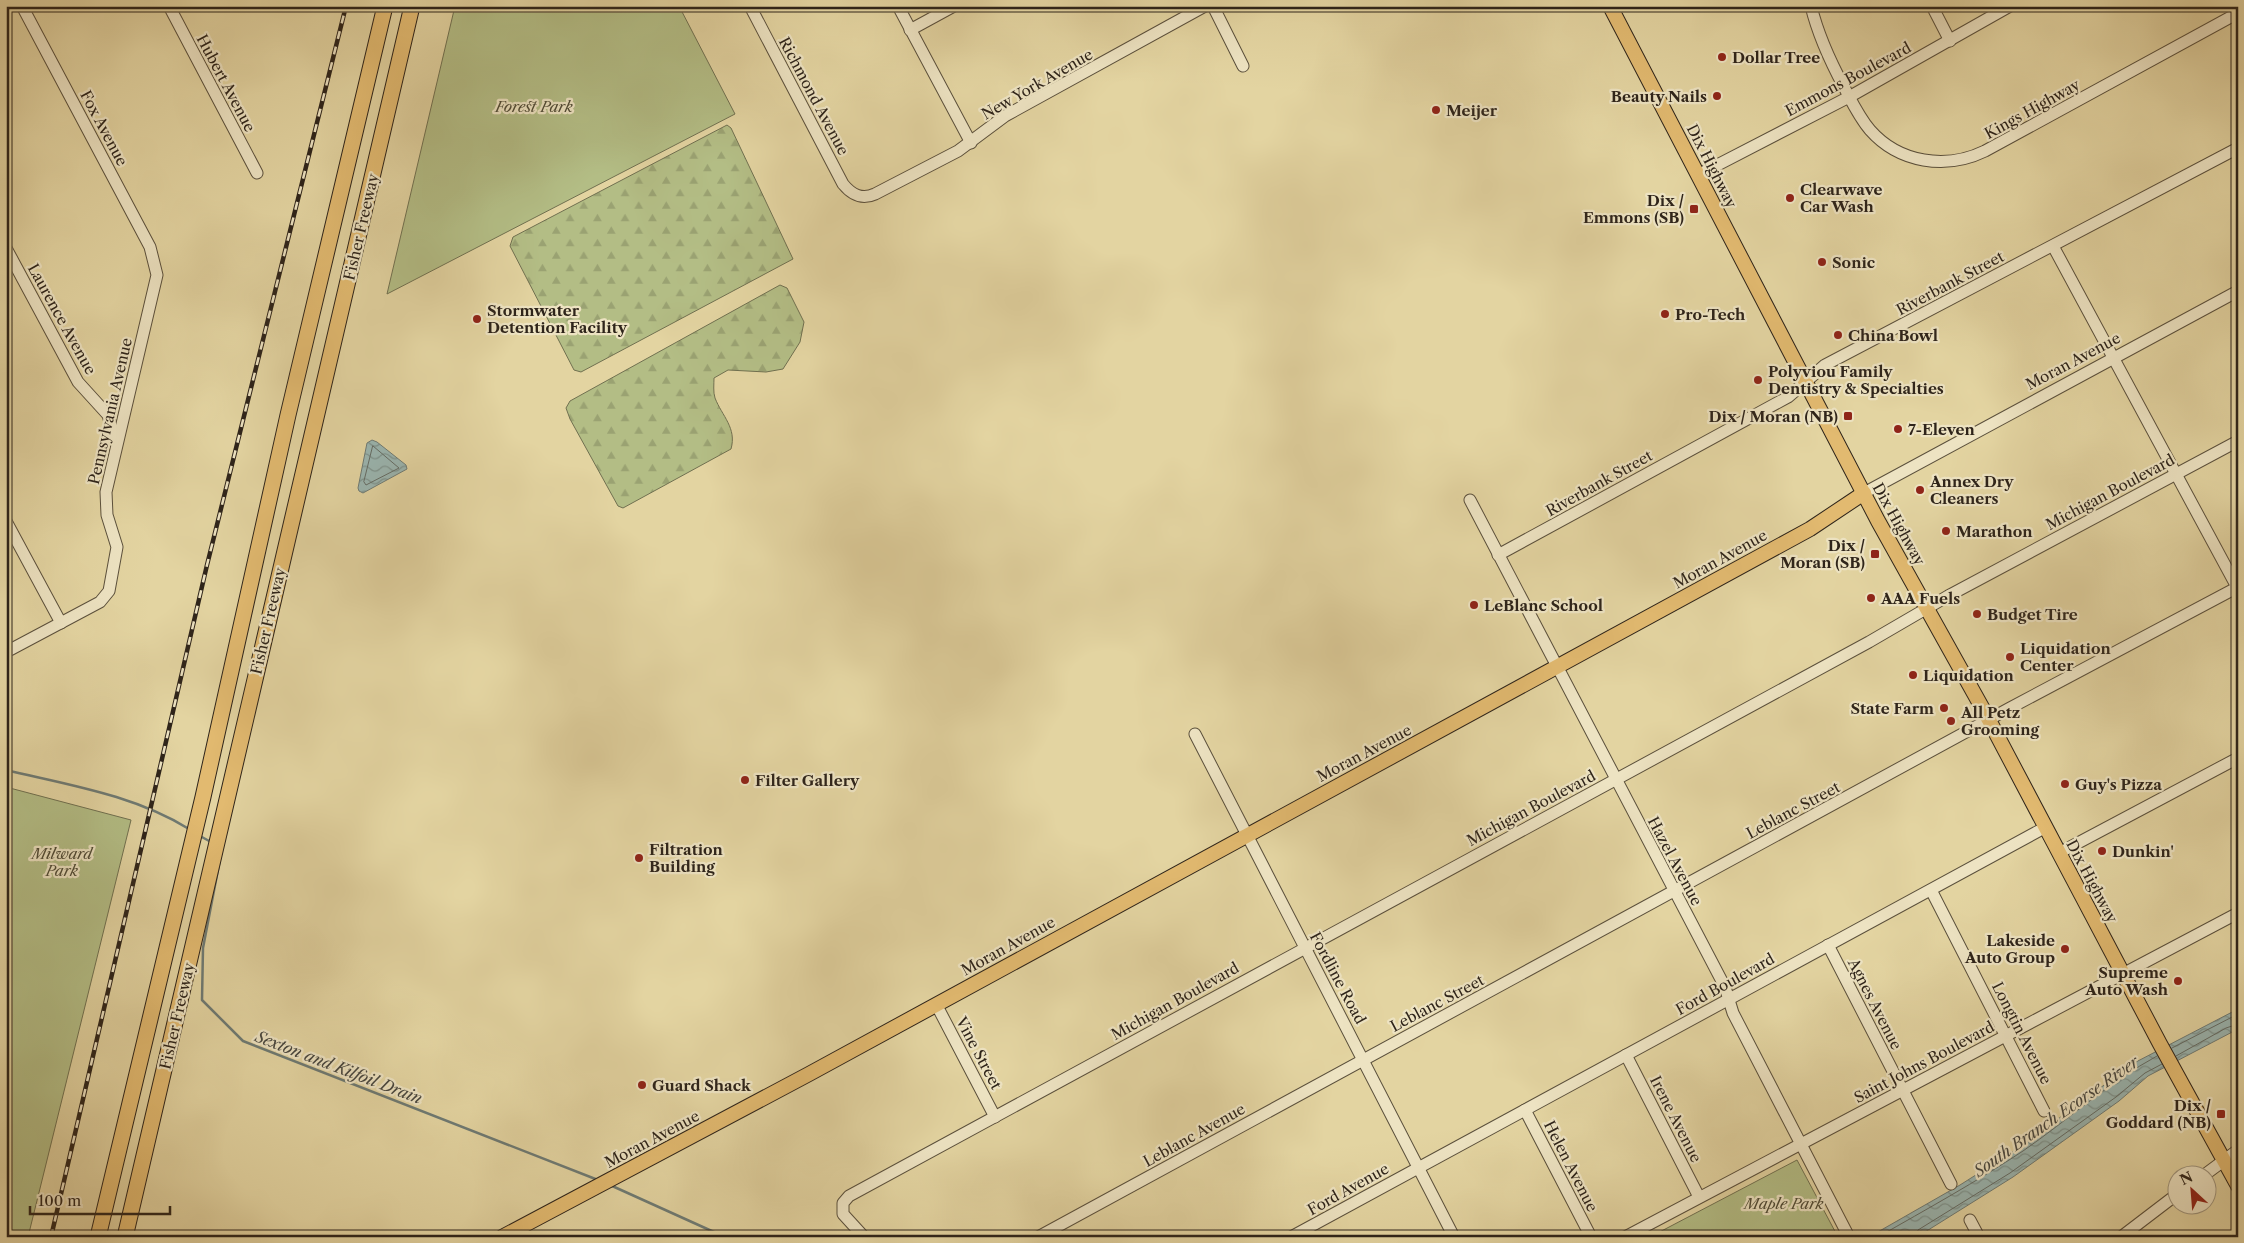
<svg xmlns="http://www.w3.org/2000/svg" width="2244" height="1243" font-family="'Libre Caslon Text',serif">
<defs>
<pattern id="forest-firs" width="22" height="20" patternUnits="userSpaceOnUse" patternTransform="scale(1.25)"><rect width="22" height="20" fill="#b3bd85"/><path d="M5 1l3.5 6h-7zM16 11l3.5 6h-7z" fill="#9aa272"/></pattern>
<pattern id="water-waves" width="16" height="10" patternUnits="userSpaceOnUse" patternTransform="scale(1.25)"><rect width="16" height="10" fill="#9ab5b0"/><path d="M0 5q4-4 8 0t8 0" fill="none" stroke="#7e938e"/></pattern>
</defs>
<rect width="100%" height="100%" fill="#e3d4a1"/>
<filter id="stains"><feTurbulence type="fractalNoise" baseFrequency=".004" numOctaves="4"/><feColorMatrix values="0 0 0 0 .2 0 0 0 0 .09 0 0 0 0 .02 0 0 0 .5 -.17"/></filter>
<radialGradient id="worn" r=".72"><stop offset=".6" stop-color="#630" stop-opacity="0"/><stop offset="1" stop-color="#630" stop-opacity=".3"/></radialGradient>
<!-- green -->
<g fill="#b3bd85" stroke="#707050">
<polygon points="455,6 679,6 735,114 387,294"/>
<polygon points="6,787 131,820 28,1237 6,1237"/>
<polygon points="1797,1160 1838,1237 1650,1237"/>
</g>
<!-- forest -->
<g fill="url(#forest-firs)" stroke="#707050">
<polygon points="727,125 731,128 793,259 581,372 574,370 510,246 513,237"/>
<path d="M780,285L787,288L804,322L800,342L783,369L766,372L728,370L714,378C714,384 713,392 715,398C722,416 737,428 731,449L623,508L618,506L570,419L566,408L570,401Z"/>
</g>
<!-- water -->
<g fill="url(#water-waves)" stroke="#6f7b74">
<polygon points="372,440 377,442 406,465 407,469 363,493 359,491 358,488 367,443"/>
<polygon points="2238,1009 2238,1029 2148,1076 2119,1101 2013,1177 1917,1237 1869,1237 1960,1185 2020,1147 2134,1063"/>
</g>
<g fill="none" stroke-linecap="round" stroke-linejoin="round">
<!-- shore -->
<g stroke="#646c65" stroke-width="1">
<polygon points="373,446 399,468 366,485 364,482"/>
<polyline points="2172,1048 2238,1014"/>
<polyline points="2176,1056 2226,1028 2238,1024"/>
<path d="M1878,1237C1927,1209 1976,1182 2023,1151C2068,1120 2109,1082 2157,1056"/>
<polyline points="1916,1237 1918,1230 2010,1173 2116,1097 2145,1073 2162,1064"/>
</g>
<!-- stream -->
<g stroke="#6f7b74" stroke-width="2.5">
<path d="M6,770C69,785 134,795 189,829"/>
<polyline points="200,836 211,842"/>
<polyline points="221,854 203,948 202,1000 243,1041 598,1180"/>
<polyline points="610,1185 725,1237"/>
</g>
<!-- minor casing -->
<g stroke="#5b503c" stroke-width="13">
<g id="minor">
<polyline points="169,6 257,173"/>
<path d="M750,6L843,184C852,195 862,200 875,194L958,151L1005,116L1205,6"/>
<polyline points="898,6 971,143"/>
<polyline points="1213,6 1243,66"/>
<path d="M1811,6C1818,35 1830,61 1844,87C1852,102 1859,117 1870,130C1899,163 1946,170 1985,151L2238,13"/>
<polyline points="1932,6 1950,41"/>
<polyline points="910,30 954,6"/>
<polyline points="1698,175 1849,97 2010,6"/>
<polyline points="2053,246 2238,589"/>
<polyline points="6,248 78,382 108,415 115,440"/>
<polyline points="1864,493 2238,291"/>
<polyline points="1470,500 1725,987 1733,1013 1849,1237"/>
<polyline points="6,521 61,623"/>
<polyline points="1498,555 1788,397 1825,365 2238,148"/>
<polyline points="6,652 100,602 109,591 117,547 107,515 106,492 157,275 150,247 22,6"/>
<polyline points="1195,734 1454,1237"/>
<polyline points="2059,853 2238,758"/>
<polyline points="1931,890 2044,1111"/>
<polyline points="1828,945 1951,1184"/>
<polyline points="936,1004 995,1117"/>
<polyline points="1626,1055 1699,1197"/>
<polyline points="1525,1110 1591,1237"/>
<polyline points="2203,1176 2238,1150"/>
<polyline points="1970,1220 1979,1237"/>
<polyline points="864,1237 843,1214 843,1203 849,1196 1869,642 1948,596 2238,441"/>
<polyline points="1038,1237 2010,708 2238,587"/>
<polyline points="1291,1237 2046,827"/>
<polyline points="1625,1237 2238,913"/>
<polyline points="2121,1237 2176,1195"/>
</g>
</g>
<!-- major casing -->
<g stroke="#2e241a" stroke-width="16">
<g id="major">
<polyline points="1610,6 1878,521 1989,720 2160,1044 2238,1186"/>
<polyline points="502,1237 809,1074 1810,529 1864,493"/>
</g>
</g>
<!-- highway casing -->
<g stroke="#2e241a" stroke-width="17">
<g id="highway">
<polyline points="98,1237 203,797 288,415 385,6"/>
<polyline points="125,1237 412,6"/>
</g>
</g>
<!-- minor -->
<use href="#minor" stroke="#ede3c2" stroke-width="11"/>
<!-- major -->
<use href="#major" stroke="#e2ba70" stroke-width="14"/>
<!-- highway -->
<use href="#highway" stroke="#e2ba70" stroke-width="15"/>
<!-- rail casing -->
<g stroke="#2e241a" stroke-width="4.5">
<polyline id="rail" points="51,1237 207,565 346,6"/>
</g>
<!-- rail -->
<use href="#rail" stroke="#ede3c2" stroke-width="2.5" stroke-dasharray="8" stroke-linecap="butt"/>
</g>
<!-- markers -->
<g fill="#8f2418" stroke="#ede3c2" stroke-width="2">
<circle cx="1722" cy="57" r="5"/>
<circle cx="1717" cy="96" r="5"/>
<circle cx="1436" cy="110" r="5"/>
<circle cx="1790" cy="198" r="5"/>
<rect x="1689" y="204" width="10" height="10" rx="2.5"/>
<circle cx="1822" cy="262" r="5"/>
<circle cx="1665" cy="314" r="5"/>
<circle cx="477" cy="319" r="5"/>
<circle cx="1838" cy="335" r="5"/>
<circle cx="1758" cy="380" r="5"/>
<rect x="1843" y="411" width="10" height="10" rx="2.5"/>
<circle cx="1898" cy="429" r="5"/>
<circle cx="1920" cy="490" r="5"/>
<circle cx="1946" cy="531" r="5"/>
<rect x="1870" y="549" width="10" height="10" rx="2.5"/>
<circle cx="1871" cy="598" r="5"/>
<circle cx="1474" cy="605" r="5"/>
<circle cx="1977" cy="614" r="5"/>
<circle cx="2010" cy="657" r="5"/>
<circle cx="1913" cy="675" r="5"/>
<circle cx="1944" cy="708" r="5"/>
<circle cx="1951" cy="721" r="5"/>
<circle cx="745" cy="780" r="5"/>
<circle cx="2065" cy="784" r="5"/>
<circle cx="2102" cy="851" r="5"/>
<circle cx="639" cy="858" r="5"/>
<circle cx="2065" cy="949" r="5"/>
<circle cx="2178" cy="981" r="5"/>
<circle cx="642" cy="1085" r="5"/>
<rect x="2216" y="1109" width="10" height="10" rx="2.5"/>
</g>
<g text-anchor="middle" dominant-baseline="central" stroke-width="4.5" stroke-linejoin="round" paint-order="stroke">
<!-- poi labels -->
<g font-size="15" font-weight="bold" fill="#2e241a" stroke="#ede3c2" text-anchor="start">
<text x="1732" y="57">Dollar Tree</text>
<text x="1707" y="96" text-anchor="end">Beauty Nails</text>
<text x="1446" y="110">Meijer</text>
<text x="1800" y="189">Clearwave<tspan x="1800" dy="17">Car Wash</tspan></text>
<text x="1684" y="200" text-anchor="end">Dix /<tspan x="1684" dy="17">Emmons (SB)</tspan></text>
<text x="1832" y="262">Sonic</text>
<text x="487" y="310">Stormwater<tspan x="487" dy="17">Detention Facility</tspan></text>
<text x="1675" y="314">Pro-Tech</text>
<text x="1848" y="335">China Bowl</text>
<text x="1768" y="371">Polyviou Family<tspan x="1768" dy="17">Dentistry &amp; Specialties</tspan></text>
<text x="1838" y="416" text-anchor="end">Dix / Moran (NB)</text>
<text x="1908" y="429">7-Eleven</text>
<text x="1930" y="481">Annex Dry<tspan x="1930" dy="17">Cleaners</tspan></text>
<text x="1956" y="531">Marathon</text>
<text x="1865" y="545" text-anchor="end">Dix /<tspan x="1865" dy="17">Moran (SB)</tspan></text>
<text x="1881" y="598">AAA Fuels</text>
<text x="1484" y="605">LeBlanc School</text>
<text x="1987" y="614">Budget Tire</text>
<text x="2020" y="648">Liquidation<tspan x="2020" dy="17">Center</tspan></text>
<text x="1923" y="675">Liquidation</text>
<text x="1934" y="708" text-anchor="end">State Farm</text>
<text x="1961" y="712">All Petz<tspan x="1961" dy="17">Grooming</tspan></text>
<text x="755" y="780">Filter Gallery</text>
<text x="2075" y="784">Guy's Pizza</text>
<text x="649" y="849">Filtration<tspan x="649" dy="17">Building</tspan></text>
<text x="2112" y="851">Dunkin'</text>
<text x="2055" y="940" text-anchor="end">Lakeside<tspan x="2055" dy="17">Auto Group</tspan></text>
<text x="2168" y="972" text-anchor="end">Supreme<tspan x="2168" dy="17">Auto Wash</tspan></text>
<text x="652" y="1085">Guard Shack</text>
<text x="2211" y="1105" text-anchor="end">Dix /<tspan x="2211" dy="17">Goddard (NB)</tspan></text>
</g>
<!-- street labels -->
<g font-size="15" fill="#2e241a" stroke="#ede3c2">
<text transform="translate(1848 79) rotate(-28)">Emmons Boulevard</text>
<text transform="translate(226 83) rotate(62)">Hubert Avenue</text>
<text transform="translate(1037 84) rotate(-30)">New York Avenue</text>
<text transform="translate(814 96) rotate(62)">Richmond Avenue</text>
<text transform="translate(2032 109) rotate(-29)">Kings Highway</text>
<text transform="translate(104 128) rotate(62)">Fox Avenue</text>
<text transform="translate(1712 166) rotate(63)">Dix Highway</text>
<text transform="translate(361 227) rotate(-77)">Fisher Freeway</text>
<text transform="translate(1950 283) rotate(-28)">Riverbank Street</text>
<text transform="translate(62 319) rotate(61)">Laurence Avenue</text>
<text transform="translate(2073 361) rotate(-28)">Moran Avenue</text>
<text transform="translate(110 411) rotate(-77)">Pennsylvania Avenue</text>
<text transform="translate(1599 483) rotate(-29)">Riverbank Street</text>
<text transform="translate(2110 492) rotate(-28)">Michigan Boulevard</text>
<text transform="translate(1899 524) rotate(61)">Dix Highway</text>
<text transform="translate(1720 559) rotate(-29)">Moran Avenue</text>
<text transform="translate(268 621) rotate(-77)">Fisher Freeway</text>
<text transform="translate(1364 753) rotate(-28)">Moran Avenue</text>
<text transform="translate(1531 808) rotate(-28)">Michigan Boulevard</text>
<text transform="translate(1793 810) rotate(-28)">Leblanc Street</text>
<text transform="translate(1675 861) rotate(62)">Hazel Avenue</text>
<text transform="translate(2092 881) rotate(62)">Dix Highway</text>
<text transform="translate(1008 946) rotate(-29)">Moran Avenue</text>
<text transform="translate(1338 978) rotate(62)">Fordline Road</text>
<text transform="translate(1725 984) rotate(-29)">Ford Boulevard</text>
<text transform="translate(1175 1001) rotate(-29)">Michigan Boulevard</text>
<text transform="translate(1437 1003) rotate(-28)">Leblanc Street</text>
<text transform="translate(1875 1004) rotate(63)">Agnes Avenue</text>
<text transform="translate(177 1016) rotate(-77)">Fisher Freeway</text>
<text transform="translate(2022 1033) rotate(63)">Longtin Avenue</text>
<text transform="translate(979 1053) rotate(62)">Vine Street</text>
<text transform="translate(1924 1062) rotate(-28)">Saint Johns Boulevard</text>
<text transform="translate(1676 1119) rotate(63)">Irene Avenue</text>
<text transform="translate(1194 1135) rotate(-29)">Leblanc Avenue</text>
<text transform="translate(652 1139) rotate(-28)">Moran Avenue</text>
<text transform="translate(1571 1166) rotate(63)">Helen Avenue</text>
<text transform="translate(1348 1189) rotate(-29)">Ford Avenue</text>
</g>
<!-- park labels -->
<g font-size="15" font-style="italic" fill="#4f4a35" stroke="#ede3c2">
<text x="534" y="106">Forest Park</text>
<text x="62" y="853">Milward<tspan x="62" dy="17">Park</tspan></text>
<text x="1784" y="1203">Maple Park</text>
</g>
<!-- water labels -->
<g font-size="16" font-style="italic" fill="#494840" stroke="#ede3c2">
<text transform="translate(339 1067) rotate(21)">Sexton and Kilfoil Drain</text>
<text transform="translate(2056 1116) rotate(-35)">South Branch Ecorse River</text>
</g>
</g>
<!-- margin -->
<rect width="2244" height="1243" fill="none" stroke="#e3d4a1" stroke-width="25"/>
<rect x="8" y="8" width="2229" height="1228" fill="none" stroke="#2e241a" stroke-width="2.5"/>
<rect x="12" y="12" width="2219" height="1218" fill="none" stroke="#2e241a"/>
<!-- north arrow -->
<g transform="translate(2192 1190) rotate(334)"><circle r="24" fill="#ede3c2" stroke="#a1977f"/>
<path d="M0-4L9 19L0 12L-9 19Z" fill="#8f2418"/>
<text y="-8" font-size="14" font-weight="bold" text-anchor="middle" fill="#2e241a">N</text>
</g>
<!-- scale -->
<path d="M30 1206v8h140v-8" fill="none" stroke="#2e241a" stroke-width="2.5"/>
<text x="38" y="1206" font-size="15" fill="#2e241a" stroke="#ede3c2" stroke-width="4" paint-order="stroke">100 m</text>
<rect width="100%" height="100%" filter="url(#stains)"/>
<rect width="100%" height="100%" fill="url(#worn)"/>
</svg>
